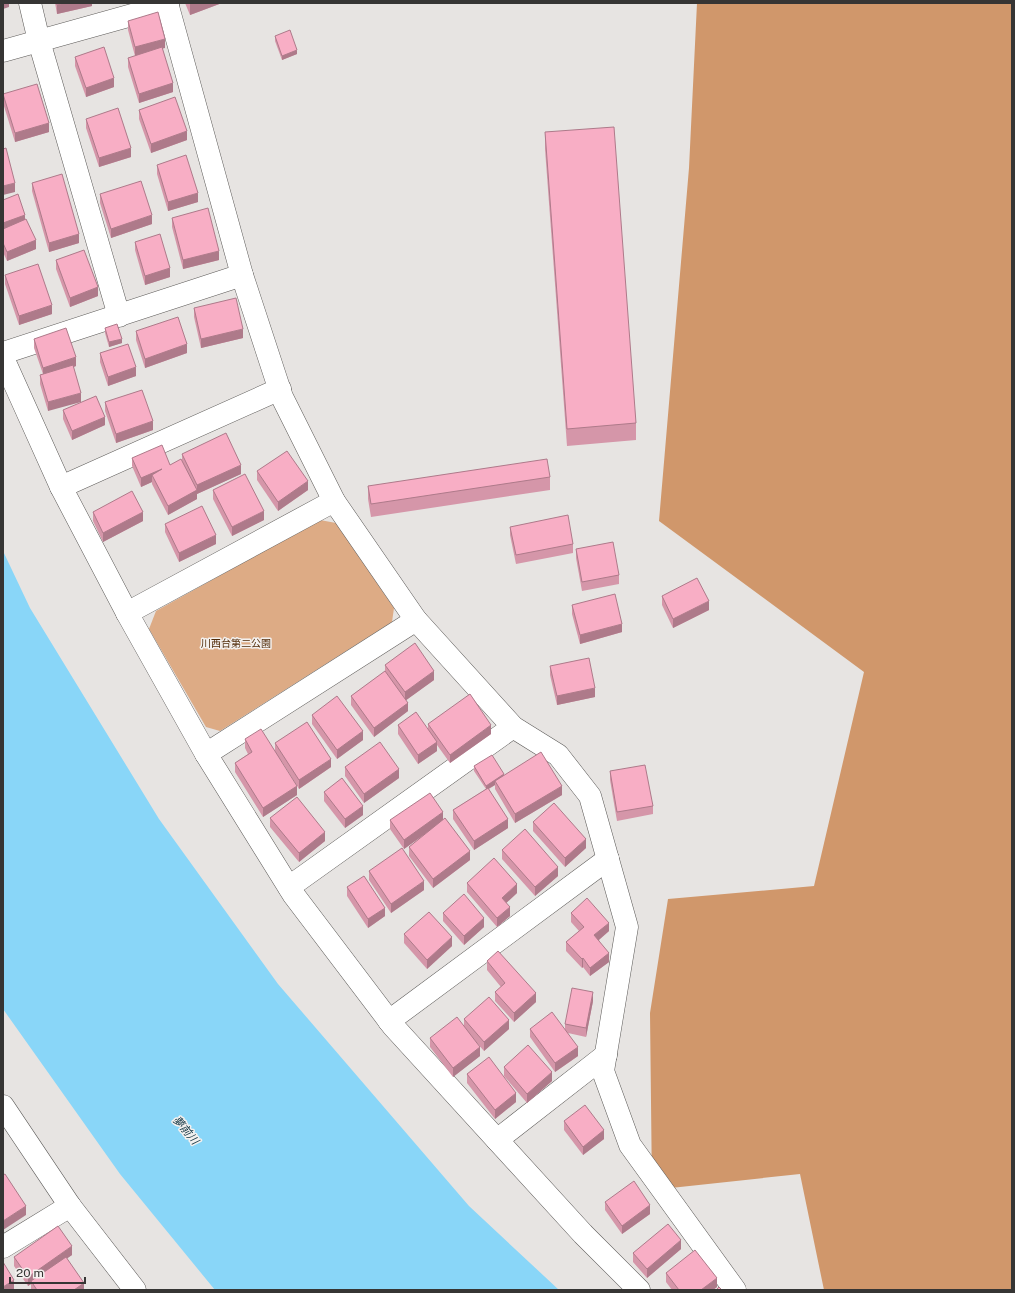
<svg xmlns="http://www.w3.org/2000/svg" width="1015" height="1293" font-family="'Public Sans','Noto Sans JP',sans-serif">
<rect width="100%" height="100%" fill="#e7e4e2"/>
<!-- green -->
<polygon fill="#ddab85" points="320,520 336,523 394,608 392,622 220,731 206,727 149,629 156,611"/>
<!-- forest -->
<polygon fill="#d0976b" points="697,3 1012,3 1012,1290 824,1290 800,1174 652,1190 650,1013 668,899 814,886 864,672 659,521 689,168"/>
<!-- water -->
<polygon fill="#89d6f8" points="3,551 30,608 159,819 278,984 469,1206 559,1290 215,1290 120,1174 3,1009"/>
<g fill="none" stroke-linecap="round" stroke-linejoin="round">
<!-- street casing -->
<g stroke="#5d5b59" stroke-width="23">
<g id="street">
<polyline points="30,3 39,41 119,316"/>
<polyline points="3,51 168,5"/>
<polyline points="3,353 242,275"/>
<polyline points="61,487 280,389"/>
<polyline points="127,613 334,501"/>
<polyline points="206,754 416,620"/>
<polyline points="289,887 513,727"/>
<polyline points="389,1021 608,859"/>
<polyline points="497,1140 606,1055"/>
<polyline points="3,1247 70,1206"/>
</g>
</g>
<!-- secondary casing -->
<g stroke="#5d5b59" stroke-width="23">
<g id="secondary">
<polyline points="167,3 242,275 282,397 334,501 416,620 513,727 558,755 590,796 627,927 603,1071 630,1145 735,1290"/>
<polyline points="3,358 61,487 127,613 206,754 293,894 393,1026 583,1234 639,1290"/>
<polyline points="3,1106 70,1206 135,1290"/>
</g>
</g>
<!-- street -->
<use href="#street" stroke="#fff" stroke-width="22"/>
<!-- secondary -->
<use href="#secondary" stroke="#fff" stroke-width="22"/>
</g>
<!-- wall -->
<g fill="#d596a9">
<polygon points="55,3 92,3 92,6 57,14"/>
<polygon points="185,3 222,3 190,15"/>
<polygon points="128,21 165,48 162,48 173,92 139,103 128,67 128,58 135,56 128,30"/>
<polygon points="275,36 297,54 282,60 275,41"/>
<polygon points="75,57 114,87 86,97 75,66"/>
<polygon points="3,94 49,132 15,142 3,103"/>
<polygon points="139,110 187,140 151,153 139,119"/>
<polygon points="86,119 131,157 99,167 86,128"/>
<polygon points="545,132 636,423 636,440 567,446 545,149"/>
<polygon points="157,165 198,202 168,211 157,174"/>
<polygon points="32,183 79,243 49,252 32,191"/>
<polygon points="100,194 152,224 111,238 100,203"/>
<polygon points="3,200 25,219 36,249 7,261 3,252"/>
<polygon points="172,218 219,260 183,269 172,227"/>
<polygon points="135,242 170,277 145,285 135,250"/>
<polygon points="56,260 98,296 70,307 56,269"/>
<polygon points="5,275 52,314 19,325 5,284"/>
<polygon points="194,308 243,338 201,348 194,317"/>
<polygon points="105,328 122,343 109,347 105,333"/>
<polygon points="136,331 187,353 145,368 136,340"/>
<polygon points="34,339 76,366 74,367 48,411 40,384 40,375 43,374 34,348"/>
<polygon points="100,353 136,376 108,386 100,362"/>
<polygon points="105,402 153,430 116,443 105,411"/>
<polygon points="63,410 105,425 72,440 63,419"/>
<polygon points="182,454 241,474 197,494 197,499 168,515 152,484 152,482 141,487 132,466 132,458 170,465 182,462"/>
<polygon points="257,471 308,490 278,511 257,480"/>
<polygon points="550,477 550,490 371,517 368,499 368,486"/>
<polygon points="213,490 264,520 232,536 213,499"/>
<polygon points="93,512 143,521 103,542 93,521"/>
<polygon points="165,524 216,544 179,562 165,532"/>
<polygon points="510,527 573,544 573,553 516,564 510,535"/>
<polygon points="576,549 619,575 619,584 582,591 576,558"/>
<polygon points="662,596 709,610 673,628 662,605"/>
<polygon points="572,605 622,632 580,644 572,614"/>
<polygon points="385,665 434,680 406,700 408,711 374,737 351,705 351,696 385,672"/>
<polygon points="550,666 595,697 557,705 550,675"/>
<polygon points="312,715 363,740 337,759 312,724"/>
<polygon points="428,724 491,734 450,763 437,745 437,751 418,764 398,734 398,725 428,729"/>
<polygon points="245,739 275,752 275,743 331,767 299,789 281,760 297,795 263,817 235,772 235,763 248,754 245,748"/>
<polygon points="474,766 504,775 562,795 515,823 495,789 495,785 489,789 508,828 474,850 453,819 453,810 486,789 474,771"/>
<polygon points="345,767 399,778 364,803 345,776"/>
<polygon points="610,771 653,806 653,814 617,821 610,780"/>
<polygon points="324,792 363,815 345,828 324,801"/>
<polygon points="270,818 325,841 299,862 270,827"/>
<polygon points="390,820 443,820 470,860 433,888 409,856 409,847 425,834 404,849 390,829"/>
<polygon points="533,822 586,848 565,867 533,831"/>
<polygon points="502,850 558,876 535,896 502,859"/>
<polygon points="369,871 424,890 391,913 369,880"/>
<polygon points="467,883 517,893 506,903 510,916 497,927 467,892"/>
<polygon points="347,887 385,916 368,928 347,896"/>
<polygon points="443,913 484,927 464,945 443,921"/>
<polygon points="571,913 609,931 599,940 609,962 590,976 583,967 582,968 566,951 566,942 579,931 571,922"/>
<polygon points="404,934 452,946 427,969 404,943"/>
<polygon points="487,961 536,1002 514,1022 495,1001 495,992 501,987 487,970"/>
<polygon points="593,1001 586,1037 568,1033 578,1056 555,1072 530,1037 530,1029 565,1030 565,1024"/>
<polygon points="464,1019 509,1029 484,1051 477,1043 480,1056 453,1077 430,1047 430,1038 464,1026"/>
<polygon points="504,1067 552,1081 527,1103 504,1076"/>
<polygon points="467,1074 516,1102 495,1119 467,1083"/>
<polygon points="564,1121 604,1139 583,1155 564,1130"/>
<polygon points="605,1202 650,1214 622,1234 605,1210"/>
<polygon points="681,1249 647,1278 633,1262 633,1253"/>
<polygon points="72,1255 67,1258 84,1290 31,1290 31,1284 28,1286 14,1266 14,1257"/>
<polygon points="666,1273 717,1287 713,1290 672,1290 666,1282"/>
</g>
<!-- shaded-wall -->
<g fill="#ae7a8a">
<polygon points="3,3 9,3 9,7 3,9"/>
<polygon points="65,3 92,3 92,6 57,14 57,5"/>
<polygon points="190,3 222,3 190,15"/>
<polygon points="165,39 165,48 135,56 135,47"/>
<polygon points="297,50 297,54 282,60 282,56"/>
<polygon points="114,78 114,87 86,97 86,88"/>
<polygon points="173,83 173,92 139,103 139,94"/>
<polygon points="49,123 49,132 15,142 15,133"/>
<polygon points="187,131 187,140 151,153 151,144"/>
<polygon points="131,148 131,157 99,167 99,158"/>
<polygon points="15,183 15,192 3,195 3,186"/>
<polygon points="198,193 198,202 168,211 168,202"/>
<polygon points="25,215 25,224 3,232 3,223"/>
<polygon points="152,215 152,224 111,238 111,229"/>
<polygon points="79,234 79,243 49,252 49,243"/>
<polygon points="36,240 36,249 7,261 7,252"/>
<polygon points="219,251 219,260 183,269 183,260"/>
<polygon points="170,268 170,277 145,285 145,276"/>
<polygon points="98,287 98,296 70,307 70,298"/>
<polygon points="52,305 52,314 19,325 19,316"/>
<polygon points="243,329 243,338 201,348 201,339"/>
<polygon points="122,339 122,343 109,347 109,342"/>
<polygon points="187,344 187,353 145,368 145,359"/>
<polygon points="76,357 76,366 43,377 43,368"/>
<polygon points="136,367 136,376 108,386 108,377"/>
<polygon points="81,393 81,402 48,411 48,402"/>
<polygon points="105,417 105,425 72,440 72,431"/>
<polygon points="153,421 153,430 116,443 116,434"/>
<polygon points="241,465 241,474 197,494 197,499 168,515 168,506 197,490 197,485"/>
<polygon points="162,469 152,475 152,482 141,487 141,478"/>
<polygon points="308,481 308,490 278,511 278,502"/>
<polygon points="264,511 264,520 232,536 232,527"/>
<polygon points="143,512 143,521 103,542 103,533"/>
<polygon points="216,535 216,544 179,562 179,553"/>
<polygon points="709,601 709,610 673,628 673,619"/>
<polygon points="622,624 622,632 580,644 580,635"/>
<polygon points="434,671 434,680 405,701 405,692"/>
<polygon points="595,688 595,697 557,705 557,696"/>
<polygon points="408,703 408,711 374,737 374,728"/>
<polygon points="491,725 491,734 450,763 450,755"/>
<polygon points="363,731 363,740 337,759 337,750"/>
<polygon points="437,742 437,751 418,764 418,755"/>
<polygon points="331,759 331,767 299,789 299,780"/>
<polygon points="399,769 399,778 364,803 364,794"/>
<polygon points="504,774 504,778 495,781 495,785 486,790 486,786"/>
<polygon points="297,786 297,795 263,817 263,808"/>
<polygon points="562,786 562,795 515,823 515,814"/>
<polygon points="363,806 363,815 345,828 345,819"/>
<polygon points="443,812 443,821 404,849 404,840"/>
<polygon points="508,819 508,828 474,850 474,841"/>
<polygon points="325,832 325,841 299,862 299,853"/>
<polygon points="586,839 586,848 565,867 565,858"/>
<polygon points="470,851 470,860 433,888 433,879"/>
<polygon points="558,867 558,876 535,896 535,887"/>
<polygon points="424,881 424,890 391,913 391,904"/>
<polygon points="517,884 517,893 502,907 502,898"/>
<polygon points="510,907 510,916 497,927 497,918"/>
<polygon points="385,908 385,916 368,928 368,919"/>
<polygon points="484,918 484,927 464,945 464,936"/>
<polygon points="609,923 609,931 594,944 594,935"/>
<polygon points="452,937 452,946 427,969 427,960"/>
<polygon points="609,953 609,962 590,976 590,968"/>
<polygon points="583,958 583,967 582,968 582,959"/>
<polygon points="593,992 593,1001 586,1037 586,1028"/>
<polygon points="536,993 536,1002 514,1022 514,1013"/>
<polygon points="509,1020 509,1029 484,1051 484,1042"/>
<polygon points="480,1047 480,1056 453,1077 453,1068"/>
<polygon points="578,1047 578,1056 555,1072 555,1063"/>
<polygon points="552,1072 552,1081 527,1103 527,1094"/>
<polygon points="516,1093 516,1102 495,1119 495,1110"/>
<polygon points="604,1130 604,1139 583,1155 583,1147"/>
<polygon points="650,1205 650,1214 622,1234 622,1226"/>
<polygon points="26,1206 26,1215 3,1230 3,1221"/>
<polygon points="681,1240 681,1249 647,1278 647,1269"/>
<polygon points="72,1246 72,1255 32,1283 31,1281 31,1284 28,1286 28,1277"/>
<polygon points="717,1278 717,1287 713,1290 701,1290"/>
<polygon points="14,1280 14,1289 12,1290 3,1290 3,1287"/>
<polygon points="84,1283 84,1290 74,1290"/>
</g>
<!-- building -->
<g fill="#f8aec5" stroke="#ae7a8a">
<polygon points="57,3 65,3 57,5"/>
<polygon points="158,12 165,39 135,47 128,21"/>
<polygon points="290,30 297,50 282,56 275,36"/>
<polygon points="104,47 114,78 86,88 75,57"/>
<polygon points="162,47 173,83 139,94 128,58"/>
<polygon points="37,84 49,123 15,133 3,94"/>
<polygon points="175,97 187,131 151,144 139,110"/>
<polygon points="118,108 131,148 99,158 86,119"/>
<polygon points="614,127 636,423 567,429 545,132"/>
<polygon points="6,148 15,183 3,186 3,149"/>
<polygon points="186,155 198,193 168,202 157,165"/>
<polygon points="62,174 79,234 49,243 32,183"/>
<polygon points="141,181 152,215 111,229 100,194"/>
<polygon points="18,194 25,215 3,223 3,200"/>
<polygon points="208,208 219,251 183,260 172,218"/>
<polygon points="26,219 36,240 7,252 3,243 3,229"/>
<polygon points="160,234 170,268 145,276 135,242"/>
<polygon points="84,250 98,287 70,298 56,260"/>
<polygon points="38,264 52,305 19,316 5,275"/>
<polygon points="236,298 243,329 201,339 194,308"/>
<polygon points="178,317 187,344 145,359 136,331"/>
<polygon points="117,324 122,339 109,342 105,328"/>
<polygon points="66,328 76,357 43,368 34,339"/>
<polygon points="128,344 136,367 108,377 100,353"/>
<polygon points="73,365 81,393 48,402 40,375"/>
<polygon points="142,390 153,421 116,434 105,402"/>
<polygon points="96,396 105,417 72,431 63,410"/>
<polygon points="226,433 241,465 197,485 182,454"/>
<polygon points="162,445 170,465 181,459 197,490 168,506 152,475 162,469 141,478 132,458"/>
<polygon points="287,451 308,481 278,502 257,471"/>
<polygon points="547,459 550,477 371,504 368,486"/>
<polygon points="245,474 264,511 232,527 213,490"/>
<polygon points="132,491 143,512 103,533 93,512"/>
<polygon points="202,506 216,535 179,553 165,524"/>
<polygon points="568,515 573,544 516,555 510,527"/>
<polygon points="613,542 619,575 582,582 576,549"/>
<polygon points="697,578 709,601 673,619 662,596"/>
<polygon points="615,594 622,624 580,635 572,605"/>
<polygon points="415,643 434,671 405,692 385,665"/>
<polygon points="589,658 595,688 557,696 550,666"/>
<polygon points="385,671 408,703 374,728 351,696"/>
<polygon points="470,694 491,725 450,755 428,724"/>
<polygon points="337,696 363,731 337,750 312,715"/>
<polygon points="416,712 437,742 418,755 398,725"/>
<polygon points="307,722 331,759 299,780 275,743"/>
<polygon points="261,729 297,786 263,808 235,763 252,752 245,739"/>
<polygon points="380,742 399,769 364,794 345,767"/>
<polygon points="541,752 562,786 515,814 495,781"/>
<polygon points="492,755 504,774 486,786 474,766"/>
<polygon points="645,765 653,806 617,812 610,771"/>
<polygon points="342,778 363,806 345,819 324,792"/>
<polygon points="488,788 508,819 474,841 453,810"/>
<polygon points="430,793 443,812 404,840 390,820"/>
<polygon points="297,797 325,832 299,853 270,818"/>
<polygon points="554,803 586,839 565,858 533,822"/>
<polygon points="445,818 470,851 433,879 409,847"/>
<polygon points="525,829 558,867 535,887 502,850"/>
<polygon points="402,848 424,881 391,904 369,871"/>
<polygon points="494,858 517,884 502,898 510,907 497,918 467,883"/>
<polygon points="364,876 385,908 368,919 347,887"/>
<polygon points="464,894 484,918 464,936 443,913"/>
<polygon points="587,898 609,923 594,935 609,953 590,968 583,958 582,959 566,942 584,927 571,913"/>
<polygon points="429,912 452,937 427,960 404,934"/>
<polygon points="498,951 536,993 514,1013 495,992 505,983 487,961"/>
<polygon points="572,988 593,992 586,1028 565,1024"/>
<polygon points="489,997 509,1020 484,1042 464,1019"/>
<polygon points="552,1012 578,1047 555,1063 530,1029"/>
<polygon points="457,1017 480,1047 453,1068 430,1038"/>
<polygon points="528,1045 552,1072 527,1094 504,1067"/>
<polygon points="489,1057 516,1093 495,1110 467,1074"/>
<polygon points="585,1105 604,1130 583,1147 564,1121"/>
<polygon points="5,1174 26,1206 3,1221 3,1175"/>
<polygon points="634,1181 650,1205 622,1226 605,1202"/>
<polygon points="668,1224 681,1240 647,1269 633,1253"/>
<polygon points="58,1226 72,1246 28,1277 14,1257"/>
<polygon points="695,1250 717,1278 701,1290 679,1290 666,1273"/>
<polygon points="66,1257 84,1283 74,1290 37,1290 31,1281"/>
<polygon points="3,1262 14,1280 3,1287"/>
<polygon points="719,1287 722,1290 716,1290"/>
</g>
<g text-anchor="middle" dominant-baseline="central" stroke-width="3" stroke-linejoin="round" paint-order="stroke">
<!-- park labels -->
<g font-size="10" fill="#502a07" stroke="#f4f1ef">
<text x="236" y="643">川西台第二公園</text>
</g>
<!-- water labels -->
<g font-size="11" font-style="italic" fill="#0f3341" stroke="#f4f1ef">
<text transform="translate(186 1130) rotate(50)">夢前川</text>
</g>
</g>
<!-- border -->
<rect width="1015" height="1293" fill="none" stroke="#363534" stroke-width="8"/>
<!-- scale -->
<path d="M10 1277v6h75v-6" fill="none" stroke="#363534" stroke-width="2"/>
<text x="16" y="1277" font-size="12" fill="#363534" stroke="#f4f1ef" stroke-width="3" paint-order="stroke">20 m</text>
</svg>
